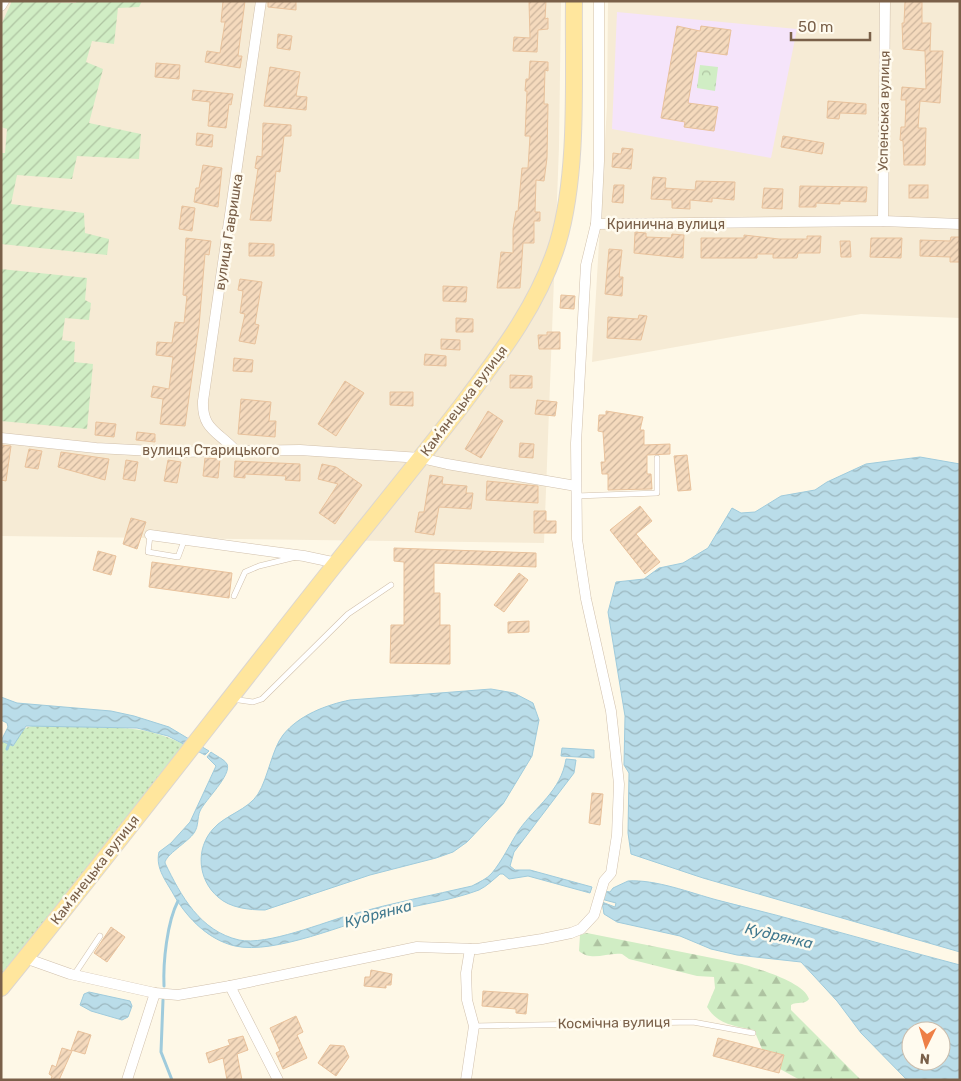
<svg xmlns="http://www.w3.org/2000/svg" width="961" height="1081" font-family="Rubik,sans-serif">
<defs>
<pattern id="grass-dots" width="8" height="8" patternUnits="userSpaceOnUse" patternTransform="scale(1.25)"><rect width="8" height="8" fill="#d0edc4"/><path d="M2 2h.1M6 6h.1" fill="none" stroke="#aec3a1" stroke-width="1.8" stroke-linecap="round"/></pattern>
<pattern id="forest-firs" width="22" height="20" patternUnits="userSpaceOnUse" patternTransform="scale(1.25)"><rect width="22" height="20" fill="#d0edc4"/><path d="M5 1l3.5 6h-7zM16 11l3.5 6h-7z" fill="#aec3a1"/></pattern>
<pattern id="park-crowns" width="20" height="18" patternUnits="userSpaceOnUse" patternTransform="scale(1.25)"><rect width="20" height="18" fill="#d0edc4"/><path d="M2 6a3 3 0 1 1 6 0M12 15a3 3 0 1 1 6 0" fill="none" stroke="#aec3a1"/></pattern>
<pattern id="garden-furrows" width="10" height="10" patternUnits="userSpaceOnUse" patternTransform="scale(1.25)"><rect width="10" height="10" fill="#d0edc4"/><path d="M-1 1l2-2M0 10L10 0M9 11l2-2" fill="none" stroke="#aec3a1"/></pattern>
<pattern id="water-waves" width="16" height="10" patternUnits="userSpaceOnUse" patternTransform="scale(1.25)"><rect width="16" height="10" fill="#badde9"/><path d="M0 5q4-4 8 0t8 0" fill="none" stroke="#9cb7bf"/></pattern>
<pattern id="building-hatch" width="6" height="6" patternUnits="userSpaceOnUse" patternTransform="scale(1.25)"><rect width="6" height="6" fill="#f5dabd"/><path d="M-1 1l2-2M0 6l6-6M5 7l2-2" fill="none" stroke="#cbb49c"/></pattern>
</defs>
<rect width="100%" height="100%" fill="#fef8e7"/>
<!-- residential -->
<g fill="#f6ebd5">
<polygon points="1,1 561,1 559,147 544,543 1,536"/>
<polygon points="608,1 960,1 960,318 861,314 592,362 607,106"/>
</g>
<!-- education -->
<polygon fill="#f5e4fa" points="617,12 797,29 771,158 612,129"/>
<!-- grass -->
<path fill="url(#grass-dots)" d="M36,725C90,731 136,718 187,746L1,979V741L13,746L22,729Z"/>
<!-- forest -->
<path fill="url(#forest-firs)" d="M587,933L742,964C758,969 804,982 809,999C805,1005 797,1001 791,1005V1010L861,1080H800L780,1069L784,1055L762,1049L754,1030C735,1026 718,1025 707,1007L715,988L714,977L697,976L629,959L622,954C607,952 592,962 579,951L580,935Z"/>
<!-- park -->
<polygon fill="url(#park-crowns)" points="700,65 718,67 715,91 697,88"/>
<!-- garden -->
<g fill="url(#garden-furrows)">
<polygon points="12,1 76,3 77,1 142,1 139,7 118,8 114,44 92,41 86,62 103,69 89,123 141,134 139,159 77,156 72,179 17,175 11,204 84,213 85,233 109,239 107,255 1,244 1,153 5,153 7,129 1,127 1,25"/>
<polygon points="1,269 87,278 85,300 91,303 89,320 65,318 62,340 75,342 74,362 93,364 87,429 1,421"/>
</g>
<!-- water -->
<g fill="url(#water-waves)" stroke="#9fcbdc" fill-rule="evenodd">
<polygon points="920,457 960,464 960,952 703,878 631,854 628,833 629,773 624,765 625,716 608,612 616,582 644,579 659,568 683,563 708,548 732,508 741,513 755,512 781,496 815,490 827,482 866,464"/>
<path d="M491,689L514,693L533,703L539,720L532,756L503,804L467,842L453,852L436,858L370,875L265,910C249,910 230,908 218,897C198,880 195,849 213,829C225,815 248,810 258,794C268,778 272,749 283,735C299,715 326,705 350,700Z"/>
<polygon points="1,697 17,703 111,711 134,716 169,727 209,751 205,755 168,736 137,728 26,726 13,746 1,741 8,727 7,723 1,720"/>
<polygon points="562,748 594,750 594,758 561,756"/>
<path d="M211,752C216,756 224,759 227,764C232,775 205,800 200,811C197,818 199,826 194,833C188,842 165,855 165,863C181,896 200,931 239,940C267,946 324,922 353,914C392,903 433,895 472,886C479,882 487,879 492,873C502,861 510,844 519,830C536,806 561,791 566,759L576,760L574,773L514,852L510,866L515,870H530L592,887L590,893L528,876L509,879L503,874H500C493,880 487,886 479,890C450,901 416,905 386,913C346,923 275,955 235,946C209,940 188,919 175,897C167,882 155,869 159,852L171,843L190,822L216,766L207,757Z"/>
<path d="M628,881C655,879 691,893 717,900C799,920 879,944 960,965V1080H907L861,1033L837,1001L801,962L737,955L711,949L680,936L617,922L604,914L602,902L615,907L616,903L601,899L604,891L610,892L613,888ZM911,1031H941V1061H911Z"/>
<polygon points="89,992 130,1001 132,1006 128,1017 122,1020 91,1011 80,1005 84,994"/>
</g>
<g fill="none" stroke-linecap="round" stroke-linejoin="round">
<!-- stream -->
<g stroke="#9fcbdc" stroke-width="3">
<polyline points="7,749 10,741"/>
<polyline points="1,765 1,764"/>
<path d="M164,986C163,962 167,922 178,901"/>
<polyline points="163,1000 161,1052 172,1080"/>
</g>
</g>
<!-- building -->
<g fill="url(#building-hatch)" stroke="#e9c29c">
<polygon points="223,1 245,1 238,56 242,56 240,68 205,62 207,51 220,53 225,22 221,22"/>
<polygon points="268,1 296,1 296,10 268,7"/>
<polygon points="529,1 546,1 545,19 548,18 548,29 538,30 537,52 513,51 514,37 530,38"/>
<polygon points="905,1 922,2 922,23 931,23 930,51 943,51 940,103 920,101 918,128 926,128 925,165 904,165 903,141 900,140 901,127 905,127 906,100 901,100 902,87 926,89 925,51 903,49 902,23 904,23"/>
<polygon points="677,26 700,31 701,26 731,30 727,55 697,51 688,103 718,107 714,131 684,127 685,122 661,118"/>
<polygon points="278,34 292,36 290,50 277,48"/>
<polygon points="530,61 548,62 548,71 545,70 544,104 548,104 547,158 544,181 536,180 535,212 540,212 540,221 534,221 534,243 523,243 520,288 497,288 501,252 513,253 513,229 516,211 518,211 522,168 528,168 530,136 525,136 527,91 525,91 526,79 529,79"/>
<polygon points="156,63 180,65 179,79 155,77"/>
<polygon points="270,67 300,72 296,96 307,97 306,110 264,106"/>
<polygon points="193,90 233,94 231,105 229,104 226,128 208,126 210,102 192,100"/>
<polygon points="828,101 866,104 866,114 840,113 839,119 827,118"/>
<polygon points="263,123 291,125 291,136 284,136 280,172 276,171 271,221 250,220 258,169 255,168 257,156 262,157"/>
<polygon points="197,133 213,135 212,147 196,145"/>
<polygon points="783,136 824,143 822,154 781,147"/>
<polygon points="622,148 633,149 631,169 612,167 613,153 621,154"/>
<polygon points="203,165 222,168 218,207 194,202 196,188 199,188"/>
<polygon points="653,177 666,178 665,188 695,190 696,181 735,182 734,200 712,198 712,202 690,200 690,209 672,208 672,200 651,199"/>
<polygon points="614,185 624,185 623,203 612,202"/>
<rect x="909" y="185" width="19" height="13"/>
<polygon points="800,186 867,187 866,202 840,201 840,204 816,203 816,207 799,207"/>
<polygon points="764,188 783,189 782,209 762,208"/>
<polygon points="182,206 195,208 192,231 179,229"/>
<polygon points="635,232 646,233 646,237 671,238 672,234 684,235 683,258 634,253"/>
<polygon points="744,235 779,239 807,239 807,236 821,236 820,253 798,253 797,258 773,258 773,254 757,254 757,258 701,258 701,238 744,238"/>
<polygon points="951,237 960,237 960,262 950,262 950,257 920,256 920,240 950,241"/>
<polygon points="186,238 211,241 209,255 205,254 199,326 185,426 160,424 163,399 151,397 153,386 169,389 173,357 156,355 157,342 172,343 175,322 184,323 187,296 183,295"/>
<polygon points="871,238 902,238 901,258 870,257"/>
<polygon points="840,241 850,241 851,257 841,257"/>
<polygon points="249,243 274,244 274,256 249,256"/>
<polygon points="609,249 622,250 619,277 623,277 622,296 605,294"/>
<polygon points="240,279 262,282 255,324 259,325 255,344 239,341 245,314 240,313 243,291 238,290"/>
<polygon points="443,286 467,287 466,302 443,301"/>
<polygon points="561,295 575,296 574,309 560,308"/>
<polygon points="639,315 647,316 641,340 607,338 608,317 638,319"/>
<polygon points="456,318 473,319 473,332 456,332"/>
<polygon points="547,332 560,332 560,349 539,349 538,335 547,335"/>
<polygon points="441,339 460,340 460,350 441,349"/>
<polygon points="425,354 446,356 446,366 424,365"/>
<polygon points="234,358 253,360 252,372 233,371"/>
<polygon points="510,375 532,376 532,388 510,388"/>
<polygon points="345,381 364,393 336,436 318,424"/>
<polygon points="390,392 413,392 413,406 390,405"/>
<polygon points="241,399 271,402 269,421 276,421 275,437 238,434"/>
<polygon points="537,400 557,402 555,416 535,414"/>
<polygon points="488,411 503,421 481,458 465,449"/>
<polygon points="606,411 643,417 640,430 644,430 644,445 670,444 670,454 647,455 647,474 651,474 652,489 608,490 608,474 602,474 601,462 605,462 603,432 598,431 599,415 606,415"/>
<polygon points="96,422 116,424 114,437 95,435"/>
<polygon points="137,432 155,434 155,442 136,440"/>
<polygon points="520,443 534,444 533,458 519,457"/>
<polygon points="1,445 11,446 6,481 1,480"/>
<polygon points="29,449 42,451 38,469 25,467"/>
<polygon points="61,452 109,459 105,480 58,467"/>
<polygon points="687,455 691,490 678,491 674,456"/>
<polygon points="205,458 220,459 218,478 203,476"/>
<polygon points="126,460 138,462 135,481 123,479"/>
<polygon points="168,460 181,462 177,483 164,481"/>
<polygon points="235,461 300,464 300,481 285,480 286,476 245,474 245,478 234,477"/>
<polygon points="322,464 336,467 362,485 335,524 319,513 338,484 318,479"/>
<polygon points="430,475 443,477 442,484 467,486 466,493 473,493 471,509 439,507 434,535 415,532 419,512 424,512"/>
<polygon points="487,481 538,486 538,503 486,500"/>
<polygon points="640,506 652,521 636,534 660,562 645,574 610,530"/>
<polygon points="534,511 546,511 546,521 556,521 556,533 534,533"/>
<polygon points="131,518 146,522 137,549 123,544"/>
<polygon points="394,548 536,553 536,567 434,563 434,593 440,593 440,625 450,625 450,664 390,663 391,625 404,625 404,562 394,561"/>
<polygon points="98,551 116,556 111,575 93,570"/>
<polygon points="152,562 232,573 229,598 149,587"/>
<polygon points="519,573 528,580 504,612 494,605"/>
<polygon points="529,621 529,632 508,633 508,622"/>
<polygon points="592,793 603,794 600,825 589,823"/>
<polygon points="111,927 125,937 107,962 94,953"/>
<polygon points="371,970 392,974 391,985 386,985 386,988 364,986 365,977 370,977"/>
<polygon points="483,991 528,994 526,1014 516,1013 516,1009 482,1006"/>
<polygon points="296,1016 303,1032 297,1035 307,1058 283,1069 276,1053 280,1051 270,1028"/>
<polygon points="78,1031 91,1035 85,1054 71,1050"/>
<polygon points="243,1036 248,1050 237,1054 242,1080 227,1080 223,1058 209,1063 206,1053 230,1045 228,1040"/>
<polygon points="718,1038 784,1055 779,1073 713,1056"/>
<polygon points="330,1045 344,1046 349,1057 336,1076 318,1063"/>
<polygon points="62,1048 72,1051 59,1080 51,1080 52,1076 49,1074 52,1065 56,1067"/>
</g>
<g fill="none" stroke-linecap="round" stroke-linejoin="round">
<!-- lane casing -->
<g stroke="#d1c0ac" stroke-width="6">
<g id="lane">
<polyline points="576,496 657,493 657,458"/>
<polyline points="150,536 148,552 178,557 184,541"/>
<polyline points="234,596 245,572 259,566 296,557"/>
<polyline points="232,699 253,702 262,699 348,614 391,585"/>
<polyline points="74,975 100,936"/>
<polyline points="474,1026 693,1022 753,1033"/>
</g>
</g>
<!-- street casing -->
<g stroke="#d1c0ac" stroke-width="11">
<g id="street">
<polyline points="599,1 599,161 596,224 883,221 960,224"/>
<polyline points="1,6 4,1"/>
<polyline points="883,221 885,1"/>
<polyline points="1,438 96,448 172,452 300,450 421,458 447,464 576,486"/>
<path d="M234,449C217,431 202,429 203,401L261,1"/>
<polyline points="150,535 304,556 337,563"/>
<polyline points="25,958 70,974 155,993 178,995 230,986 278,1080"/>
<polyline points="230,986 417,947 477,949 542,939 571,933 581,929 594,915 604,881 611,873 617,835 619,784 611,711 586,599 577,539 576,443 586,265 596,224"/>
<polyline points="127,1080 155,993"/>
<polyline points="466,1080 474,1026 467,1000 466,973 470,949"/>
</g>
</g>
<!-- primary casing -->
<g stroke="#dcd6d0" stroke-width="18">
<path id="primary" d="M1,988C114,849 223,706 334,566C376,514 418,462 459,409C498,357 539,305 558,242C579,170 573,76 574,1"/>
</g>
<!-- lane -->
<use href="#lane" stroke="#fff" stroke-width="5"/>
<!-- street -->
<use href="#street" stroke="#fff" stroke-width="10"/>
<!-- primary -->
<use href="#primary" stroke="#ffe69d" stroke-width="16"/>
</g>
<g text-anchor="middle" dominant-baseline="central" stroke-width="5" stroke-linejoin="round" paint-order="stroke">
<!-- street labels -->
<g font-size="14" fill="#7a6049" stroke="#fffbef">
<text transform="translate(884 111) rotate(-89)">Успенська вулиця</text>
<text x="666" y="224">Кринична вулиця</text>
<text transform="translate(229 232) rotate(-81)">вулиця Гавришка</text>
<text transform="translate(464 401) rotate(-53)">Камʼянецька вулиця</text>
<text x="211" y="450">вулиця Старицького</text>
<text transform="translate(95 870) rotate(-52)">Камʼянецька вулиця</text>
<text transform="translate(614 1023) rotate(-1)">Космічна вулиця</text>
</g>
<!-- water labels -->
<g font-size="15" font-style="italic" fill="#41798f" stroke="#fffbef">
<text transform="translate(378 914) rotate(-15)">Кудрянка</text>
<text transform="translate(779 936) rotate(13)">Кудрянка</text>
</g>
</g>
<!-- border -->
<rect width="961" height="1081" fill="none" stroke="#7a6049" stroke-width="5"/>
<!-- north arrow -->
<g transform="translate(926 1046) rotate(185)"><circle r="24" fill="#fffbef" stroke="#cabdad"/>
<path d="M0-4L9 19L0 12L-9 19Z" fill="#ee7f46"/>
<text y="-8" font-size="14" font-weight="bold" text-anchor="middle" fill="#7a6049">N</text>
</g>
<!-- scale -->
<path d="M791 32v8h79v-8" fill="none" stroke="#7a6049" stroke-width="2.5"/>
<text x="798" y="32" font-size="15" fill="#7a6049" stroke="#fffbef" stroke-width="4" paint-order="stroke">50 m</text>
</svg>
